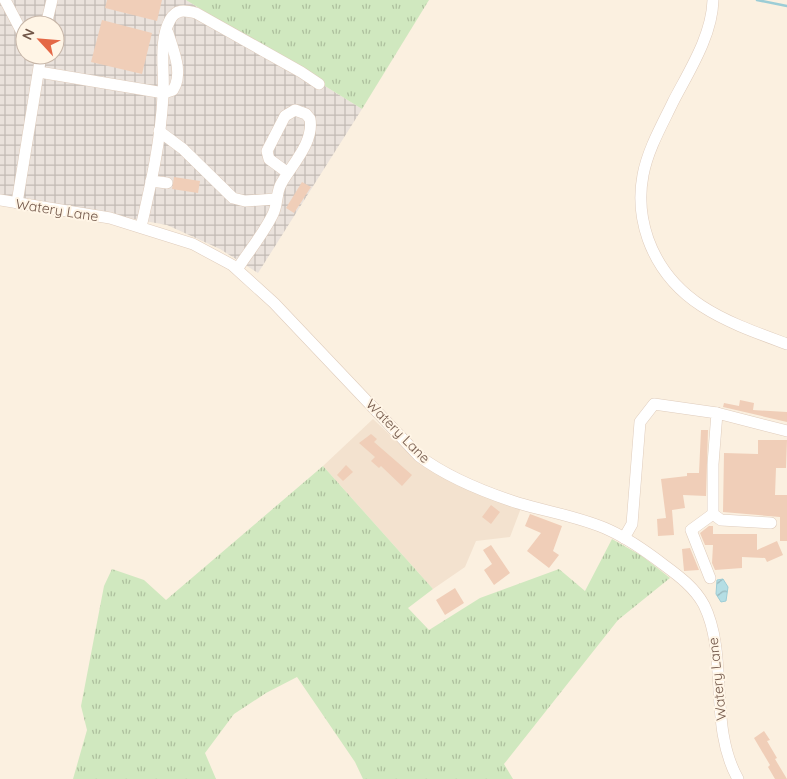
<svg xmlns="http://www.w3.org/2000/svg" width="787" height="779" font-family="Quicksand,sans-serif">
<defs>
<pattern id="industrial-grid" width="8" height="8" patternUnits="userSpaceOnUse" patternTransform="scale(1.25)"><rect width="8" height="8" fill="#eae2dc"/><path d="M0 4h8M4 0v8" fill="none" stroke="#c2bab4"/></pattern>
<pattern id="grass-tufts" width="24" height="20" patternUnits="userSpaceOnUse" patternTransform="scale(1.25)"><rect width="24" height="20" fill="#d0e8bf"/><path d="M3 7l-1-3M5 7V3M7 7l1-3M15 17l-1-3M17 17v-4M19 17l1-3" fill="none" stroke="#adbf9d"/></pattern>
<pattern id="water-waves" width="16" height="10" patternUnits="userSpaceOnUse" patternTransform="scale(1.25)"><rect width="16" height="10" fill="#b5dee4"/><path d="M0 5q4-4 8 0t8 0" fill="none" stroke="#98b7bb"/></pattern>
</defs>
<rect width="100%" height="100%" fill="#fbf0e0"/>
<!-- residential -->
<polygon fill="#f3e2cf" points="373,419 423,466 448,480 521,508 510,537 476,541 465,567 433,589 323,466"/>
<!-- industrial -->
<path fill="url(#industrial-grid)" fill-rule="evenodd" d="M0,0H186L362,109L258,273L220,249L167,225L0,195ZM25,25H55V55H25Z"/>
<!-- grass -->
<g fill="url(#grass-tufts)">
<polygon points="186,0 429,0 362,109"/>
<polygon points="323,466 433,589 408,608 429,630 480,598 559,569 585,591 612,539 642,556 670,578 618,620 504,764 513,779 363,779 355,762 297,677 266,693 234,714 205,753 216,779 73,779 87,730 81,706 104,586 112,569 144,580 166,600"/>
</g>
<!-- water -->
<polygon fill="url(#water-waves)" stroke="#9ccdd6" points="723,579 728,587 726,601 721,602 716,594 717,580"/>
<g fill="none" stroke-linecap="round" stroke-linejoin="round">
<!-- stream -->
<polyline stroke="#9ccdd6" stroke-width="2.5" points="757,0 787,6"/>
</g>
<!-- building -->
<g fill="#f0ceb8">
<polygon points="107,0 162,0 157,21 105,8"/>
<polygon points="102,20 152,33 142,74 91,62"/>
<polygon points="174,177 200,181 198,193 172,189"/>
<polygon points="302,182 311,187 294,213 286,208"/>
<polygon points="740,400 754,403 753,410 787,412 787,422 723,407 724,403 739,406"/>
<polygon points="701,430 708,430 706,496 683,495 685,508 672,510 674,535 658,536 657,519 666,518 661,479 687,476 687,473 699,473"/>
<polygon points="371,434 377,439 374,442 412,475 402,486 381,466 379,468 371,461 375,457 359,443"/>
<polygon points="758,440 787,440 786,468 776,468 775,495 787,495 787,541 780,541 780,517 723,512 724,453 758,454"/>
<polygon points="346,465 353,472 343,481 337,475"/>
<polygon points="491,505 500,512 491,524 482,517"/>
<polygon points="530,514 562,526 553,551 559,555 549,568 527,551 541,533 525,526"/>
<polygon points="709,526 713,526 713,534 757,534 757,550 777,541 783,555 767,562 765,558 742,557 742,568 715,570 712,563 713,545 705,545 700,533"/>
<polygon points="491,545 510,573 494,585 484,570 492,564 483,550"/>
<polygon points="690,548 699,570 684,571 682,549"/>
<polygon points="455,588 464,603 445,615 436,600"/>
<polygon points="764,731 770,740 767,741 777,758 775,759 787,779 775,779 768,767 770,765 754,738"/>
</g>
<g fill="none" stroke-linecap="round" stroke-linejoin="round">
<!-- minor casing -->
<g stroke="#dfccbc" stroke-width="12">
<g id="minor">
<polyline points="5,0 25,38"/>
<path d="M713,0C712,36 689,71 673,102C662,125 648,149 643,175C639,196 641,219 648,239C671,303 727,322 787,344"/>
<polyline points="46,25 52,0"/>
<path d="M39,72L164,93L173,90C184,73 173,50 168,33"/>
<polyline points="159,131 183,149 233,198 245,201 276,199"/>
<polyline points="151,181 167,183"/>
<path d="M0,200L110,218L193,244L232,265L274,303L419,456C447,477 484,492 518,503C548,512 581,517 609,530C629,539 647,552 664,565C679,576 695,588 704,605C729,656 708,726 738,779"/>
<polyline points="17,203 41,55"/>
<path d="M141,227C151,184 161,140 163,95C165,72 158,42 170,20C176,9 184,10 196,13L301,72L319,84"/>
<path d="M238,268C249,251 264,233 273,214C278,204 276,193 281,184C292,164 314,143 310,119L306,114L295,110L285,116L267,151L269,159L288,173"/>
<polyline points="717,413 787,431"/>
<polyline points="624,538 632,524 640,422 654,404 717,413 713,464 713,514 721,520 771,523"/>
<polyline points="710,578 691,530 713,514"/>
</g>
</g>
<!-- minor -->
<use href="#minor" stroke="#fff" stroke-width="11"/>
</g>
<g text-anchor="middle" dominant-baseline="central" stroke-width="4" stroke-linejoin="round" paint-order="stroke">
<!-- street labels -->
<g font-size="14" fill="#715648" stroke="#fff5e6">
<text transform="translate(57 210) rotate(9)">Watery Lane</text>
<text transform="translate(398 431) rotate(45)">Watery Lane</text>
<text transform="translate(717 679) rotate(-96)">Watery Lane</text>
</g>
</g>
<!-- north arrow -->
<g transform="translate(40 40) rotate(296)"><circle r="24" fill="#fff5e6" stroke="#c6b5a7"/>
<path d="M0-4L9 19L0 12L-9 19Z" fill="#e46846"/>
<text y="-8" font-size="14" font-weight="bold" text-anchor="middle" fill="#715648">N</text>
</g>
</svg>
